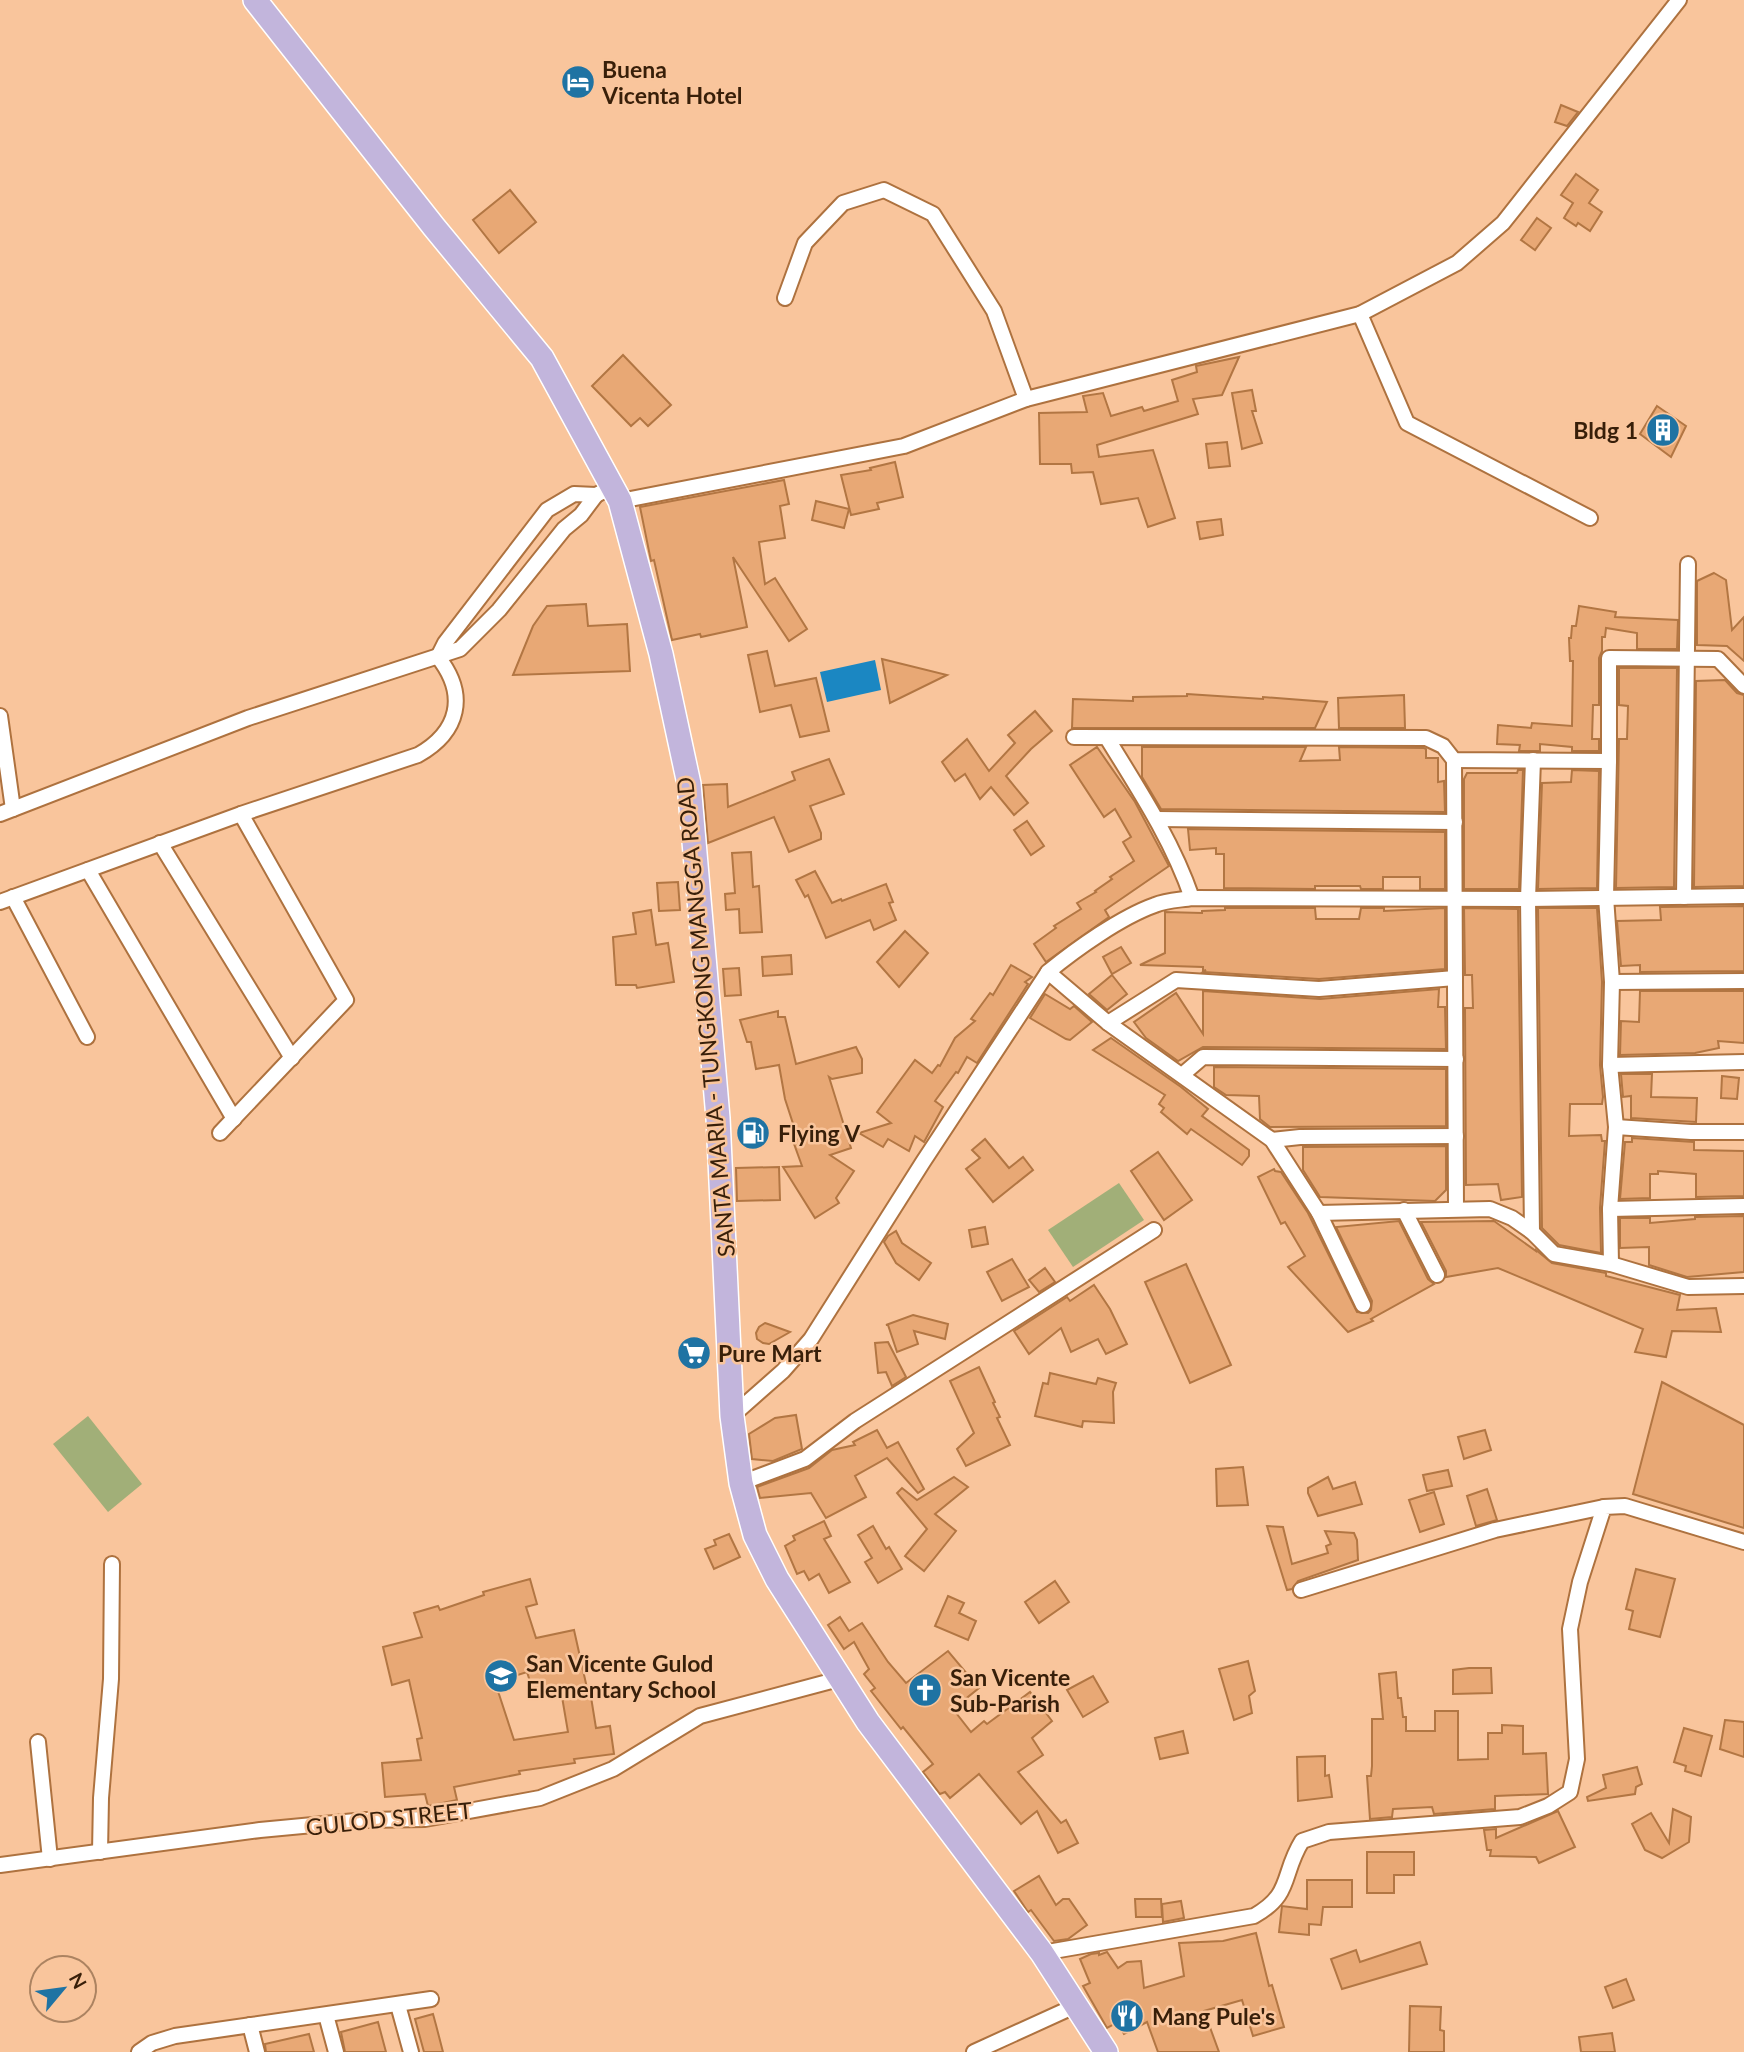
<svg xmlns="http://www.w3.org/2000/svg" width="1744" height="2052" font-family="Lato,sans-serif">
<rect width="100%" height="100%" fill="#f9c59c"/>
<!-- green -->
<g fill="#a1af78">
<polygon points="1119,1183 1144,1220 1073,1267 1048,1230"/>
<polygon points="88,1416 142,1484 108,1512 53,1444"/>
</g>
<!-- water -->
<polygon fill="#1b87c2" points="875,660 881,690 827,702 820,672"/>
<!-- building -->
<g fill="#e8a875" stroke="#b27643" stroke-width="2" fill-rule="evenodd">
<polygon points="1561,105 1578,112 1567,126 1555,122"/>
<polygon points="1576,174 1598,190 1589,203 1602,212 1590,231 1578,223 1576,226 1564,218 1573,203 1561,195"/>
<polygon points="510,190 536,222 499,253 473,220"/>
<polygon points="1537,218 1551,228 1535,250 1521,240"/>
<polygon points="623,355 671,405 648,426 640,418 631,426 592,386"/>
<polygon points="1239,357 1222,395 1193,399 1198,414 1097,445 1099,457 1153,450 1175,518 1148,527 1138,498 1101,504 1093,472 1072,473 1071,464 1040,464 1039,413 1087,412 1083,396 1103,393 1111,416 1142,407 1144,411 1178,401 1172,380 1197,372 1196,366"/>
<polygon points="1252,390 1256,411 1252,411 1262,443 1242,449 1232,393"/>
<polygon points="1657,406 1686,426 1671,457 1640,434"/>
<polygon points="1227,442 1230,466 1209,468 1206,444"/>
<polygon points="895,462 903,497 877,503 879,509 851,515 841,475 871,470 870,468"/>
<polygon points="784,480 789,504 780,506 785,538 759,542 765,584 775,578 807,629 789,641 733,557 747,627 701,637 700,634 672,640 654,560 651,561 640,507"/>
<polygon points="816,501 849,509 844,528 812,520"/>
<polygon points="1221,519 1223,535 1200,539 1197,522"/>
<polygon points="1714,573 1726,580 1732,630 1744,617 1744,661 1727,646 1697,645 1697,581"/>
<polygon points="586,604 588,626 627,624 630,671 513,675 533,626 547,606"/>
<polygon points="1579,606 1616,612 1615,617 1678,620 1677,649 1637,649 1637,633 1606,628 1605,637 1602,637 1602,651 1599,658 1599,705 1593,705 1592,739 1599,739 1599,751 1572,751 1572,747 1540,744 1540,751 1519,751 1520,745 1497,744 1498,725 1531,728 1532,723 1572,726 1573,661 1570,661 1569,638 1571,638 1572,626 1576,626"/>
<polygon points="767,651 775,686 816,678 829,731 800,737 791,705 760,712 748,655"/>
<polygon points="882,659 947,675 890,703"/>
<polygon points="1619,668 1677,668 1674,887 1616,888 1619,739 1627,739 1628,706 1619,705"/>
<polygon points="1725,680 1737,693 1744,695 1744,886 1694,887 1696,681"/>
<polygon points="1187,694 1263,699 1263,697 1327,702 1315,728 1072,728 1073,699 1133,701 1133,697 1187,696"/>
<polygon points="1404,695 1405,728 1339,728 1338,698"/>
<polygon points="1035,711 1052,731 1031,749 1006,776 1028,803 1014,815 991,787 980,799 965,774 955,781 942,762 967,739 989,771 1015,743 1008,735"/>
<polygon points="1097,747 1135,802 1169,866 1105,910 1109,917 1046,962 1034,944 1056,928 1054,926 1081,909 1077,903 1096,892 1095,891 1112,879 1110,877 1134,861 1123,842 1131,837 1115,809 1104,817 1070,765"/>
<polygon points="1142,747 1306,747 1300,761 1340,760 1339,747 1424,748 1426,749 1426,758 1438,758 1438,782 1444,781 1445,812 1161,809 1142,777"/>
<polygon points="829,759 844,794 810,806 821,833 821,839 789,852 774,817 708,843 703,785 727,784 728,807 795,780 792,772"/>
<polygon points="1518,770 1523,770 1519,889 1464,889 1464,779 1467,773 1517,773"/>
<polygon points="1572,770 1599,771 1597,888 1538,889 1542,783 1571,782"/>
<polygon points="1027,821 1044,846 1031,855 1014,830"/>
<polygon points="1188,829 1445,832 1445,889 1420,889 1420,877 1383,877 1383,889 1361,889 1360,886 1315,886 1315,889 1224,888 1224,854 1216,854 1216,848 1190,850"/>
<polygon points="751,852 753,887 759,886 762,932 740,933 739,909 726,910 725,894 735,893 732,853"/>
<polygon points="815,871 832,903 841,899 842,901 886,884 893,902 889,903 896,920 874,930 870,920 826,938 808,895 805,897 796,880"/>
<polygon points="678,882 680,910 659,911 657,883"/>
<polygon points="1744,906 1744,971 1640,972 1640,965 1621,966 1617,921 1661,920 1660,907"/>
<polygon points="1225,908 1315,908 1316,919 1359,919 1361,908 1384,908 1384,911 1445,908 1445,969 1319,979 1203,972 1206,970 1203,971 1203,967 1140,965 1165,953 1165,912 1202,913 1202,911 1225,910"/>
<polygon points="1464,908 1518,909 1522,1197 1501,1200 1498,1184 1466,1185 1465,1008 1473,1008 1472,975 1465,975"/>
<polygon points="1538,908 1597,908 1602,982 1600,1065 1603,1097 1602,1104 1570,1104 1569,1136 1601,1135 1602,1141 1605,1141 1600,1208 1601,1253 1559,1245 1542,1228"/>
<polygon points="651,910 656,945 668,943 674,982 637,988 636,985 616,985 613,937 636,934 633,913"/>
<polygon points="905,931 928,953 899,987 877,962"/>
<polygon points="1121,947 1131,963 1112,974 1103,957"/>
<polygon points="791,955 792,974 763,976 762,957"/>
<polygon points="1011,965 1032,977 1025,982 1028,984 977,1063 967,1057 958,1073 956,1072 935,1101 943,1107 924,1142 915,1136 909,1151 888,1139 883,1147 859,1133 891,1123 877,1112 915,1060 932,1073 938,1065 940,1066 955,1038 975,1021 971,1019 990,993 993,995"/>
<polygon points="739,968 741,995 725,996 723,969"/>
<polygon points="1112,975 1127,994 1107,1010 1089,994"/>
<polygon points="1439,989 1438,1007 1445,1007 1446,1049 1203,1047 1178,1061 1146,1038 1134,1022 1176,993 1203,1034 1203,991 1320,999"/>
<polygon points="1640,991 1744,991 1744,1043 1718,1041 1719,1048 1695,1053 1620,1055 1621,1021 1639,1022"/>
<polygon points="1045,994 1070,1009 1074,1006 1092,1022 1070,1040 1066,1039 1030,1018"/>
<polygon points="778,1011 778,1017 785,1017 796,1064 856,1047 862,1059 862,1073 832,1079 829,1077 851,1148 830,1155 854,1171 836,1198 839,1203 815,1218 783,1167 802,1166 793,1141 798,1139 785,1099 779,1065 756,1069 751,1042 747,1042 740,1020"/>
<polygon points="1111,1038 1181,1087 1208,1109 1202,1116 1249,1150 1249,1156 1242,1165 1191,1129 1187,1134 1161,1112 1164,1108 1159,1104 1165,1095 1093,1050"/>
<polygon points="1214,1067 1446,1069 1446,1126 1270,1127 1260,1119 1259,1096 1226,1095 1214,1087"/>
<polygon points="1621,1074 1652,1074 1651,1097 1697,1098 1696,1122 1631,1118 1631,1096 1623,1097"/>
<polygon points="1722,1076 1739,1078 1737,1099 1721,1098"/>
<polygon points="1632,1138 1694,1142 1694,1150 1744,1151 1744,1196 1696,1197 1696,1174 1658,1171 1658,1174 1650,1174 1650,1198 1620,1199 1625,1142 1632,1142"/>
<polygon points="985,1139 1009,1168 1023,1157 1033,1170 993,1202 966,1169 980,1158 972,1150"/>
<polygon points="1446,1146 1446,1190 1435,1201 1320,1197 1303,1170 1303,1147"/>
<polygon points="1158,1152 1192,1200 1164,1220 1131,1171"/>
<polygon points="779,1167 780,1200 737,1201 736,1168"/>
<polygon points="1274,1169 1275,1171 1281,1172 1308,1213 1357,1312 1368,1313 1371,1310 1372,1301 1336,1227 1399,1221 1428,1279 1434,1284 1371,1319 1373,1321 1348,1332 1288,1267 1305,1256 1285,1222 1281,1224 1258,1177"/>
<polygon points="1744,1216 1744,1272 1687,1277 1649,1265 1649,1247 1620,1248 1620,1218 1650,1218 1650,1223 1695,1219 1695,1217"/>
<polygon points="1494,1221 1536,1251 1536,1250 1552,1263 1606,1273 1606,1276 1680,1295 1677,1310 1716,1308 1721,1332 1672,1331 1666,1357 1635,1352 1643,1329 1498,1268 1446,1277 1446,1271 1421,1222"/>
<polygon points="985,1227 988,1244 972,1247 969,1230"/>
<polygon points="896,1231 902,1243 931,1263 919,1280 896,1263 884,1242 888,1236"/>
<polygon points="1012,1259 1029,1287 1002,1301 987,1272"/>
<polygon points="1186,1264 1231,1365 1190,1383 1145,1282"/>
<polygon points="1045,1268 1055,1282 1039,1292 1029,1280"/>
<polygon points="1094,1285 1110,1309 1127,1344 1106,1354 1098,1339 1071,1352 1061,1328 1029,1354 1014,1331 1067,1297 1070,1301"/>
<polygon points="913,1315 948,1324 945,1339 914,1331 918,1344 897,1352 888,1325 886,1325"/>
<polygon points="765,1323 768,1324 790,1332 769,1344 763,1343 757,1339 756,1333 759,1327"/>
<polygon points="888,1342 906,1377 892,1386 886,1372 878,1373 875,1343"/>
<polygon points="979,1367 995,1402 993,1403 1000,1417 997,1418 1010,1445 966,1466 957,1449 974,1433 950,1381"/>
<polygon points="1050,1373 1096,1384 1098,1378 1116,1383 1113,1392 1114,1423 1083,1421 1082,1427 1035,1416 1043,1383 1048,1384"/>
<polygon points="1662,1382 1744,1425 1744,1528 1633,1494"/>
<polygon points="796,1415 802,1449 773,1461 752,1459 749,1434 775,1418"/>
<polygon points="877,1430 887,1448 898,1442 924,1489 918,1493 887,1458 855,1476 866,1497 826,1518 811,1493 760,1498 757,1487 809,1468 832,1450 855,1445 853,1442"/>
<polygon points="1485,1430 1491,1450 1464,1459 1458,1437"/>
<polygon points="1243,1467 1248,1505 1217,1506 1216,1469"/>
<polygon points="1448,1470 1452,1486 1427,1491 1423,1475"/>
<polygon points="954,1477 968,1487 935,1514 956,1531 924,1571 905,1556 927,1529 897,1493 902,1488 917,1500"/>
<polygon points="1328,1477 1333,1489 1355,1482 1362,1504 1318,1516 1308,1493 1308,1488"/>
<polygon points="1487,1489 1497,1520 1476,1526 1467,1496"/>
<polygon points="1434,1492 1444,1524 1420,1532 1409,1500"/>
<polygon points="824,1521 831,1536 824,1539 850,1582 829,1593 819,1574 809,1580 804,1571 797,1574 785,1546 795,1540 793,1536"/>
<polygon points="873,1526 886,1549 889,1547 902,1569 878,1583 865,1562 872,1558 858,1535"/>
<polygon points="1267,1526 1283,1527 1292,1564 1328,1553 1326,1546 1331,1544 1325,1531 1354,1533 1357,1540 1358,1560 1298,1581 1292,1589 1287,1590"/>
<polygon points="729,1534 740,1557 714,1569 705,1549 716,1545 714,1540"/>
<polygon points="1636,1569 1675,1579 1660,1637 1629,1629 1633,1611 1626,1609"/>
<path d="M530,1579L537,1604L526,1607L536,1638L574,1630L589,1697H591L596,1728L610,1726L614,1754L574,1759L575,1763L519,1771L520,1774L454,1787L457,1800L428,1806L425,1794L385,1797L382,1763L421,1760L417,1739L422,1738L409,1680L392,1685L383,1647L422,1637L414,1613L438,1606L440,1610L484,1595L483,1592ZM527,1672L534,1694L560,1685L568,1732L514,1740L495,1682Z"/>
<polygon points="1055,1581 1069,1602 1039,1623 1025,1602"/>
<polygon points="948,1596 964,1603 959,1613 976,1621 968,1640 935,1626"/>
<polygon points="840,1617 849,1631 862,1623 888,1662 906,1683 948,1651 979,1688 953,1709 971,1732 984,1721 987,1724 1030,1692 1052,1721 1032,1738 1043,1755 1018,1772 1061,1823 1066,1820 1078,1843 1058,1853 1037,1811 1021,1824 979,1774 950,1798 945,1792 940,1794 923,1772 933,1764 903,1727 901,1729 871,1691 875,1688 864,1674 869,1669 854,1642 844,1649 828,1625"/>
<polygon points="1248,1661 1255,1691 1249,1696 1252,1713 1234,1720 1219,1669"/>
<polygon points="1469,1668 1491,1668 1492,1693 1453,1694 1453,1670"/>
<polygon points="1396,1672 1398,1698 1401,1698 1403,1717 1406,1717 1406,1731 1435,1731 1435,1711 1458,1711 1458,1760 1488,1759 1488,1733 1502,1733 1502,1725 1523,1726 1523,1754 1546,1753 1548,1794 1495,1796 1495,1809 1434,1814 1432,1807 1393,1809 1392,1817 1370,1819 1367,1776 1371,1776 1372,1766 1372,1719 1383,1719 1379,1674"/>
<polygon points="1093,1676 1108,1702 1083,1717 1067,1690"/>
<polygon points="1725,1720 1744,1722 1744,1757 1720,1749"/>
<polygon points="1684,1728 1712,1736 1701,1776 1685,1771 1686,1766 1674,1762"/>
<polygon points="1183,1731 1188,1753 1160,1759 1155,1738"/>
<polygon points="1325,1756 1325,1776 1329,1775 1332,1797 1298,1801 1297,1757"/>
<polygon points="1637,1767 1642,1784 1636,1787 1635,1794 1588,1801 1587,1797 1606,1788 1603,1775"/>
<polygon points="1673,1809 1691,1817 1689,1842 1662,1858 1645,1850 1632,1824 1651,1813 1669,1843"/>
<polygon points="1558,1811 1575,1847 1539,1863 1536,1857 1490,1856 1491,1850 1487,1850 1484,1830 1496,1829 1496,1838"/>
<polygon points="1367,1852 1414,1852 1414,1875 1394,1875 1394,1893 1367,1893"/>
<polygon points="1039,1876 1056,1905 1063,1899 1069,1899 1087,1925 1068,1939 1054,1941 1031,1910 1028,1912 1014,1891"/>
<polygon points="1307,1880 1352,1880 1352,1907 1323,1907 1321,1925 1309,1924 1309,1935 1279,1932 1282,1906 1307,1909"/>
<polygon points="1135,1899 1161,1899 1162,1917 1136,1917"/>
<polygon points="1181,1901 1184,1918 1163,1922 1162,1904"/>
<polygon points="1256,1933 1269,1986 1272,1985 1284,2027 1253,2036 1242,2000 1204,2011 1219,2052 1158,2052 1147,2022 1124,2034 1118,2022 1107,2028 1083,1986 1090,1983 1080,1959 1091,1954 1099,1953 1099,1955 1107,1952 1118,1968 1127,1962 1141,1961 1144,1988 1184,1976 1179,1943 1223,1941"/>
<polygon points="1420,1942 1427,1964 1342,1989 1331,1959 1356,1950 1360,1962"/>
<polygon points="1626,1979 1634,2000 1613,2008 1605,1987"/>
<polygon points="1410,2006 1441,2007 1440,2030 1444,2031 1444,2052 1409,2052"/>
<polygon points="433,2014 436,2025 443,2052 424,2052 415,2019"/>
<polygon points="378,2022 386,2052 345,2052 341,2032"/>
<polygon points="1612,2033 1615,2052 1581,2052 1579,2037"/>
<polygon points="309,2034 314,2052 266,2052 265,2044"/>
</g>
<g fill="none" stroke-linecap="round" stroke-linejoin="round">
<!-- street casing -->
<g stroke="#ae723f" stroke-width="18">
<g id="street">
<polyline points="785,298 805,243 843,203 884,190 933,214 994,311 1026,399"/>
<polyline points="1360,314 1407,423 1590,518"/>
<polyline points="620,501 904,446 1026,399 1360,314 1457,263 1503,223 1679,0"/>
<polyline points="438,657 445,643 547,510 574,494 596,495 602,492"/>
<polyline points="0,716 13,809"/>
<polyline points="1074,737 1426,738 1443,746 1454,760 1609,761"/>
<path d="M1107,738C1139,790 1172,840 1192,898"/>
<polyline points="1454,760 1456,1208"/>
<polyline points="0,814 248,718 460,649 499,610 564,529 581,515 596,495"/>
<polyline points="1157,819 1455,822"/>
<polyline points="160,843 292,1058"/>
<polyline points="88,870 234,1119"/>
<polyline points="13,897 87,1037"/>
<polyline points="1684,897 1688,564"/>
<path d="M0,902L241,814L418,755C459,732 468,695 438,657"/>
<polyline points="1048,972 1108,1023 1272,1140 1319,1213 1490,1209 1512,1218 1532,1232 1554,1254 1611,1264 1688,1287 1744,1286"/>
<polyline points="1612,982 1744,981"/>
<polyline points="1108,1023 1176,980 1319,989 1455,978"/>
<polyline points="1610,1065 1744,1062"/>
<polyline points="1182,1075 1203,1057 1456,1059"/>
<polyline points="1616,1127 1691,1132 1744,1132"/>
<polyline points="220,1133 346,1000 241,814"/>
<polyline points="1272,1140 1300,1137 1456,1136"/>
<polyline points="1610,1209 1744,1206"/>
<polyline points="1404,1210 1437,1275"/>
<polyline points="1319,1213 1363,1305"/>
<polyline points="1532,1232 1528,899 1533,760"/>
<polyline points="1611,1264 1610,1209 1616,1127 1610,1065 1612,982 1606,897 1609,761 1609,658 1718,659 1744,686"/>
<path d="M732,1416L783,1371L811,1339L923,1162L1048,972C1076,949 1121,917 1155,905C1166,900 1180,900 1192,898L1528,899L1744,896"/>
<polyline points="741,1483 805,1459 855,1421 1154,1230"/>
<polyline points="1301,1590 1495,1530 1604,1507"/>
<polyline points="38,1742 50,1859"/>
<polyline points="100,1852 101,1798 111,1679 112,1564"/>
<polyline points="0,1865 260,1830 366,1820 425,1819 540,1798 613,1769 700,1716 839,1679"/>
<path d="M1042,1953L1254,1916C1293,1894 1281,1875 1302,1841L1329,1832L1520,1817L1548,1806L1570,1792L1577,1759L1570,1629L1580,1582L1604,1507L1625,1506L1744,1542"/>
<polyline points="398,2005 411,2052"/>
<polyline points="326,2015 336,2052"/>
<polyline points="250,2025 257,2052"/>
<polyline points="139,2052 152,2043 175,2036 431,1999"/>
<polyline points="974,2052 1075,2006"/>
</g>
</g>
<!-- primary casing -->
<g stroke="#fff" stroke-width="26">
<polyline id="primary" points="255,0 434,227 542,358 620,501 661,654 689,784 718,1118 732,1416 741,1483 755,1535 777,1579 868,1722 1042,1953 1106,2052"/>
</g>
<!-- street -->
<use href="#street" stroke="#fff" stroke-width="14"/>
<!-- primary -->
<use href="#primary" stroke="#c2b5dc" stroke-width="23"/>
</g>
<!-- icons -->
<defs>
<g id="hotel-disc" transform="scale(1.75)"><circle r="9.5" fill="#1f73a3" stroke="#f9c59c"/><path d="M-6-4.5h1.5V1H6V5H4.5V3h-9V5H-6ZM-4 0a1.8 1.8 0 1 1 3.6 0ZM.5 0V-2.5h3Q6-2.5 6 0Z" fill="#fff"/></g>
<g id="building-disc" transform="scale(1.75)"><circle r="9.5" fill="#1f73a3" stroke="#f9c59c"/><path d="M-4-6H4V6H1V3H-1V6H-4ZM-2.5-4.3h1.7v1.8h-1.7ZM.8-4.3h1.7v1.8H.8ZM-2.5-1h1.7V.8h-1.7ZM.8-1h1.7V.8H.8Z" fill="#fff"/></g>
<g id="fuel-disc" transform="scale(1.75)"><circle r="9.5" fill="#1f73a3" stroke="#f9c59c"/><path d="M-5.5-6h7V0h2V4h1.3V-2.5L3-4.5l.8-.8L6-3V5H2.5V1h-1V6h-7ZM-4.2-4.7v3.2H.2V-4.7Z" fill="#fff"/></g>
<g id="supermarket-disc" transform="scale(1.75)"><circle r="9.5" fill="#1f73a3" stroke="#f9c59c"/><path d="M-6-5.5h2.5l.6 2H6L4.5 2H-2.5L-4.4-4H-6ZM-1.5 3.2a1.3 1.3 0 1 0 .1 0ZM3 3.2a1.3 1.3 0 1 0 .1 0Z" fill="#fff"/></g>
<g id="school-disc" transform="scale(1.75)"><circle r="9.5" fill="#1f73a3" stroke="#f9c59c"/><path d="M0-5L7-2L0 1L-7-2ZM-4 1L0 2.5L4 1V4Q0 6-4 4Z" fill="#fff"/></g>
<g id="church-disc" transform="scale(1.75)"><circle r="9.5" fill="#1f73a3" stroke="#f9c59c"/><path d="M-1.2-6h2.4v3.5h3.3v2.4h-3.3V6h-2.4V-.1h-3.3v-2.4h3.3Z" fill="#fff"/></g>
<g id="restaurant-disc" transform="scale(1.75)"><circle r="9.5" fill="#1f73a3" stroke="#f9c59c"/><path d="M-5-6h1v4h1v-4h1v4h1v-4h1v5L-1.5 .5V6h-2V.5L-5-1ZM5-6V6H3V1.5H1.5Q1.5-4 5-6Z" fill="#fff"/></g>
</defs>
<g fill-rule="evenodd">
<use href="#hotel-disc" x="578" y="82"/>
<use href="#building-disc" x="1663" y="430"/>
<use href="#fuel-disc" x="753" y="1133"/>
<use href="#supermarket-disc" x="694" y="1353"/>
<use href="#school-disc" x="501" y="1676"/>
<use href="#church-disc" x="925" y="1690"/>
<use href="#restaurant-disc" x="1127" y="2016"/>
</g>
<g text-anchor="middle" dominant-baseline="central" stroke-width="5" stroke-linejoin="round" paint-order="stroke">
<!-- poi labels -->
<g font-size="23" font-weight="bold" fill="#381f09" stroke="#f9c59c" text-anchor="start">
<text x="602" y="69">Buena<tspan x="602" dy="26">Vicenta Hotel</tspan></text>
<text x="1638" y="430" text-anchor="end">Bldg 1</text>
<text x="778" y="1133">Flying V</text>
<text x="718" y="1353">Pure Mart</text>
<text x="526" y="1663">San Vicente Gulod<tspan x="526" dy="26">Elementary School</tspan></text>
<text x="950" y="1677">San Vicente<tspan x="950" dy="26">Sub-Parish</tspan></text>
<text x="1152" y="2016">Mang Pule's</text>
</g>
<!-- street labels -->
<g font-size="23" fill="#381f09" stroke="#f9c59c">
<text transform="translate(705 1017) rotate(-95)">SANTA MARIA - TUNGKONG MANGGA ROAD</text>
<text transform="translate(389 1818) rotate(-6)">GULOD STREET</text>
</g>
</g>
<!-- north arrow -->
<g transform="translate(63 1989) rotate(61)"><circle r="33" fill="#f9c59c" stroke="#ac8361" stroke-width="2"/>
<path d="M0-5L12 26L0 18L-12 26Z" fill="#1f73a3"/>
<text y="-10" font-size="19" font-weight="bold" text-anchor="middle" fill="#381f09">N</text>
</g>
</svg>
